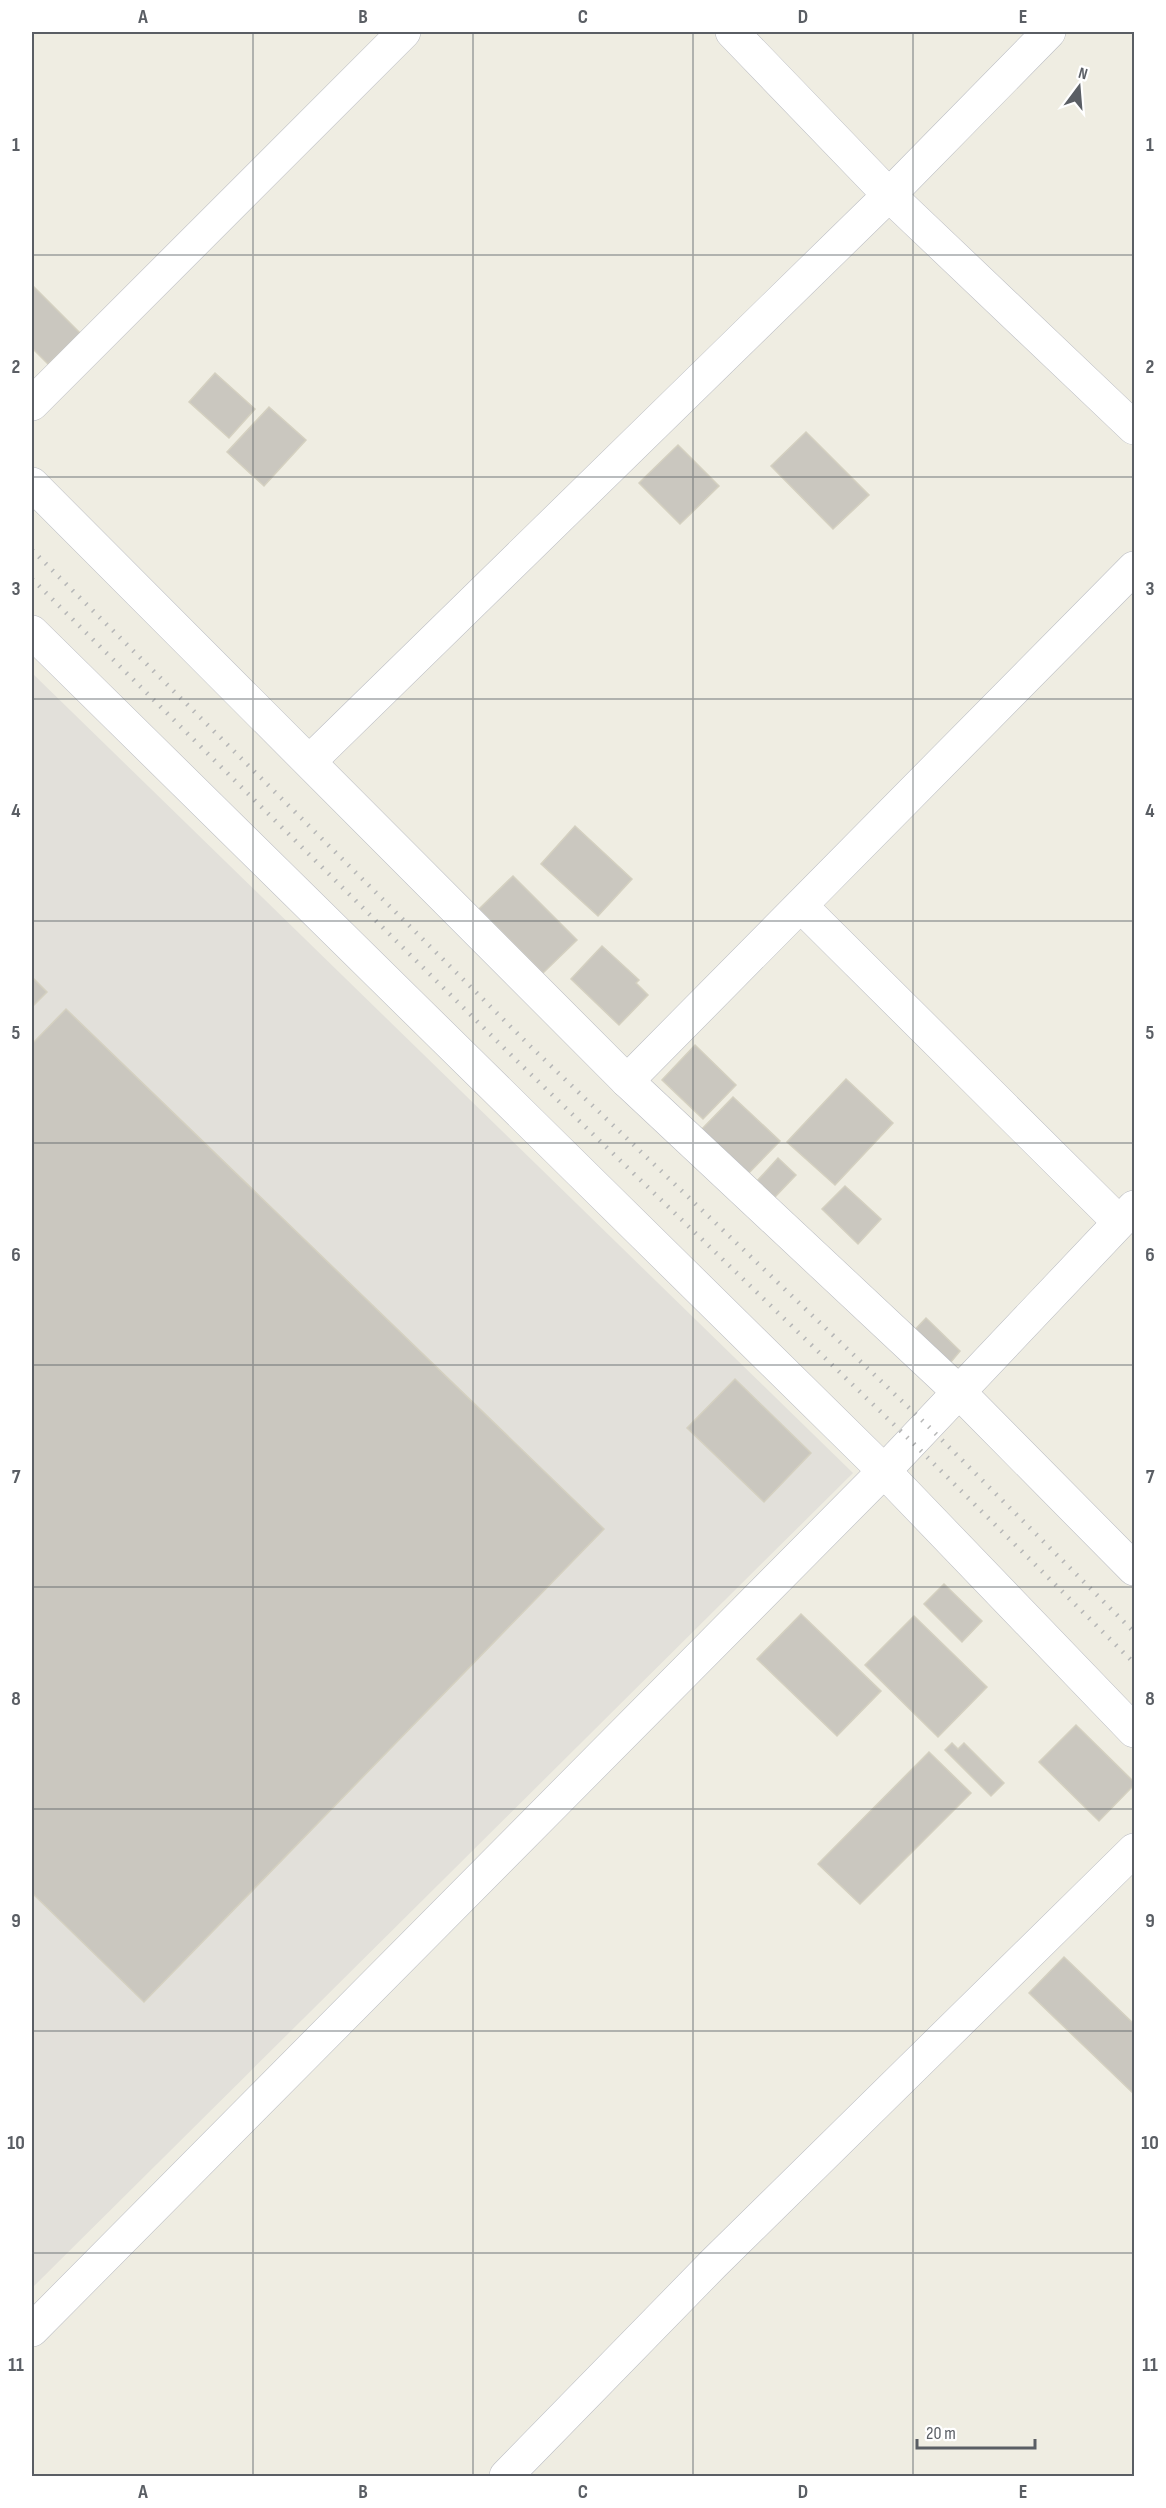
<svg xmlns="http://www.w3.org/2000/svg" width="1166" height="2508" font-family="'Sofia Sans Condensed',sans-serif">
<rect width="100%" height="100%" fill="#efede2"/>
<!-- industrial -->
<polygon fill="#e2e0da" points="32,673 853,1473 32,2288"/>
<!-- building -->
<g fill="#cac7bf" stroke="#d4d0c0" stroke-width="1.5">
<polygon points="32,285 80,333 48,364 32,348"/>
<polygon points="215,373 255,409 229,438 189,402"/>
<polygon points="269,407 306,440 264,486 227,452"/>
<polygon points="806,432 869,495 833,529 771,466"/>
<polygon points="678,445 719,486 680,524 639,483"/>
<polygon points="575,826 632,879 598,916 541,864"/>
<polygon points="513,876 577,940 543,973 479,909"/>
<polygon points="602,946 639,980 636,983 648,995 619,1025 571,979"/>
<polygon points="32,977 47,992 32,1007"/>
<polygon points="66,1009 604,1529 144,2002 32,1893 32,1044"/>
<polygon points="695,1045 736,1085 703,1119 662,1080"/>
<polygon points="846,1079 893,1123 835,1185 787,1142"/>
<polygon points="733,1097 780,1141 747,1175 700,1131"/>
<polygon points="778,1158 796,1175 775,1197 757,1181"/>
<polygon points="845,1186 881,1219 858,1244 822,1209"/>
<polygon points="926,1318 960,1351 945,1369 907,1338"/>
<polygon points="735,1379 811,1453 764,1502 687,1428"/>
<polygon points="944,1584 982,1621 962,1642 924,1604"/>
<polygon points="801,1614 881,1691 837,1736 757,1659"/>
<polygon points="914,1616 987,1687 938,1737 865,1665"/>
<polygon points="1076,1725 1134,1782 1134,1785 1099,1821 1039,1762"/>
<polygon points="952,1743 958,1749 964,1743 1004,1783 991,1796 945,1750"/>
<polygon points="929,1752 971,1793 860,1904 818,1864"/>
<polygon points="1064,1957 1134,2024 1134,2094 1029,1993"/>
</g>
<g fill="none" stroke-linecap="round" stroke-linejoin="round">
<!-- minor casing -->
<g stroke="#babcc2" stroke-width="34">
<g id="minor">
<polyline points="732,32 889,195 1134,428"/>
<polyline points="32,404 404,32"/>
<polyline points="32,484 627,1081 960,1393 1134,1569"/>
<polyline points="32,632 884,1471 1134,1731"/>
<polyline points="310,761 889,195 1049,32"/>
<polyline points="801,906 1119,1222"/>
<polyline points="627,1081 1134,568"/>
<polyline points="32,2330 884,1471 1134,1207"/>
<polyline points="506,2476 713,2264 1134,1850"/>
</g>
</g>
<!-- minor -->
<use href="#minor" stroke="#fff" stroke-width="33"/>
<!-- rail -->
<g stroke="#b6b7b7" stroke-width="4.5" stroke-dasharray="1.5 8" stroke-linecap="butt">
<polyline points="32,550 528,1044 927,1425 1134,1632"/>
<polyline points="32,579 515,1059 912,1442 1134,1663"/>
</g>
</g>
<!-- grid -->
<path fill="none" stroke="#5a5e64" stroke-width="1.5" stroke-opacity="0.55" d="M253,32V2476M473,32V2476M693,32V2476M913,32V2476M32,255H1134M32,477H1134M32,699H1134M32,921H1134M32,1143H1134M32,1365H1134M32,1587H1134M32,1809H1134M32,2031H1134M32,2253H1134"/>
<!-- border -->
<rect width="1166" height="2508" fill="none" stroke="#ffffff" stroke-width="66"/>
<!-- north arrow -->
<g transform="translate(1079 87) rotate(16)" stroke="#ffffff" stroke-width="4.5" paint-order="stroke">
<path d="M0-4.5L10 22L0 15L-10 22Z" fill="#5a5e64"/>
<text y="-9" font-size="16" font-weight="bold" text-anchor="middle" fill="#5a5e64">N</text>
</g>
<!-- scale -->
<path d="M917 2439v9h118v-9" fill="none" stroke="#5a5e64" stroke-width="3"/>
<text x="926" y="2439" font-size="18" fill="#5a5e64" stroke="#ffffff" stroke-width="4.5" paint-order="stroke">20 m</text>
<rect x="33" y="33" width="1100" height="2442" fill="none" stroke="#5a5e64" stroke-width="2"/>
<g font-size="20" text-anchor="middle" font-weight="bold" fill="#5a5e64">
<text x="143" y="23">A</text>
<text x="363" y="23">B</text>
<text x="583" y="23">C</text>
<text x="803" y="23">D</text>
<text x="1023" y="23">E</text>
<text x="16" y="151">1</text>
<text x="1150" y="151">1</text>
<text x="16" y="373">2</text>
<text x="1150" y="373">2</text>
<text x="16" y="595">3</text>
<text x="1150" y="595">3</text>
<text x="16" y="817">4</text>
<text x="1150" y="817">4</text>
<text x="16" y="1039">5</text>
<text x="1150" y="1039">5</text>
<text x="16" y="1261">6</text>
<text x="1150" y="1261">6</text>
<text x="16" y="1483">7</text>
<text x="1150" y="1483">7</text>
<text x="16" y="1705">8</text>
<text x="1150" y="1705">8</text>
<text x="16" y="1927">9</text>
<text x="1150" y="1927">9</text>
<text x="16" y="2149">10</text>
<text x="1150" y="2149">10</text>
<text x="16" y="2371">11</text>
<text x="1150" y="2371">11</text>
<text x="143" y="2498">A</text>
<text x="363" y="2498">B</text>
<text x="583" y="2498">C</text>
<text x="803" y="2498">D</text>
<text x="1023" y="2498">E</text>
</g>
</svg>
